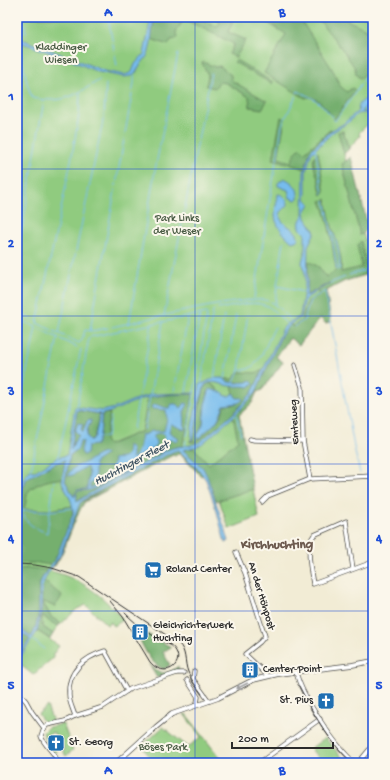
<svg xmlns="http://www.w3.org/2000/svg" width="390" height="780" font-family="'Gochi Hand',sans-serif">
<rect width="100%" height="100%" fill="#fbf7ec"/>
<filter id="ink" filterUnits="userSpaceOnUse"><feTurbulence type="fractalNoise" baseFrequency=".025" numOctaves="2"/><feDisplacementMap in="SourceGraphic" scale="8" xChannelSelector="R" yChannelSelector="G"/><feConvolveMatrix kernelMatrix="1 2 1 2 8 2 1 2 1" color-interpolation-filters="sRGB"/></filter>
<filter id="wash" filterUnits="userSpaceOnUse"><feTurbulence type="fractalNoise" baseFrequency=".012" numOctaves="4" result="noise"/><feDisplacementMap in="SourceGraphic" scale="16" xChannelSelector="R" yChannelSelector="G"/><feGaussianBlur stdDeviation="0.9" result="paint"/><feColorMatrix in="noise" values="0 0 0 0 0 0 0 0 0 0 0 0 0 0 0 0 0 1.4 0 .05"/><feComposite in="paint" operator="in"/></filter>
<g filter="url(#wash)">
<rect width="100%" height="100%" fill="#f2ecd5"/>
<!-- green -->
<g fill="#90cb7f" stroke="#5e7b55">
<path d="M17,17H373V127L369,124L366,126L359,133L360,136L344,154L371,265L373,264V273L345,281L326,291L331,322H327L326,324L320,318L299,345L290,338L276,357L283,362L262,390L257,392L252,403L239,415L244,444L201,476L180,454H178L175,456L173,455L85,502L75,517L55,564L50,571C81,578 104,596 123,620L114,626L111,622L107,625L86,605L77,609L61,624L51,617L42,601L39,632L59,646L53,654V658L33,675L17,662Z"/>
<polygon points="253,489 259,517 229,529 219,500"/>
<polygon points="42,615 49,621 58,626 53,634 42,626"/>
<polygon points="47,706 53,722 45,724 38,714"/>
<polygon points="184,714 186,714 224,763 154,763 142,746 163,727 188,747 201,737"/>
<polygon points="63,724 73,750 66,756 63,751 64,749 53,732 47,736 57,751 54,753 45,741 43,732 48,727"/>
<polygon points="325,738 347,763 340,763 337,760 333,763 318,763 317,755 313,752 311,748"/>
</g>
<!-- forest -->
<g fill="#74af6e" stroke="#506d4c">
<polygon points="154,17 206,17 200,18 217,27 220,23 215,17 226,17 227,19 233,22 228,32 246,40 236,57 229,54 234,44 184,19 176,32 178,36 176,39 171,40 168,45 151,39"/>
<path d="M265,17H299L334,72L340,86L347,92L352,88L355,90L334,120C329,111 317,94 305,98L264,73L286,34L263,20Z"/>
<polygon points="321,17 340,17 373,32 373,62 361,79 356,75 355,68 342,49 319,20"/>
<polygon points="236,60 273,82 272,84 234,62"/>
<polygon points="203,62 215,67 220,66 231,75 231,79 234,82 267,101 262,109 250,107 249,97 226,83 219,82 215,88 206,86 208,75 202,63"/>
<polygon points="281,117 285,119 278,158 291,162 295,153 300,148 305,152 331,129 332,130 310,151 305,169 273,159"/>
<polygon points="343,131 349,149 344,154 338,132"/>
<path d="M318,152L325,193L322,196C320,191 320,187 319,182C317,172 308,160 318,152Z"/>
<polygon points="351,157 368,227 363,234 360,235 342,164"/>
<path d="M326,199C328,209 330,220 333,230C337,243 343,258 341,272L362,267L357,245L361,241L368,274L345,281L326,291L331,322H327L326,324L320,318L299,345L290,338L276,357L283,362L262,390L257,392L252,403L239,415L253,489L216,501L209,482L188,454L184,452V449L194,448L209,464L238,440L233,417L255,394L281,336L289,325L294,326L302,320L308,301L319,294L317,291L329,283L305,296L307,288L308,261L319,267L326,277L334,272L336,269C332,246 330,223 321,201Z"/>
<path d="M263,370L252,393L234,413L213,431L209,432L202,438L196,442H190V440H193C196,422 200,404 205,385L211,382V384L217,388V392H208C208,397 206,400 205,405C201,417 207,421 198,433L201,436L216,422L222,414L224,405L235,404L237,398L235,396L232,386L242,385L249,387V380L247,383L228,382L225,379H234L237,373C246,370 252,376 263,370Z"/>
<path d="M177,394H193L189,423L182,446C169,448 157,456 146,462C122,475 98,489 76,502L77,494L74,497L65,481L70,455L78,449L80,441H83L82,445L88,447L100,435L102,414L110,413L105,440L108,445L142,431L148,397Z"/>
<polygon points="77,410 100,414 94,438 90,440 87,438 88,428 85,425 84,432 81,429 83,426 77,428 75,431 79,435 74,442 70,451"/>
<path d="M177,450L203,475L201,476L180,454H178L175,456L173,455L85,501C72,522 68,546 55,566H54L64,546L80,503L109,486L172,452Z"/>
<path d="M62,460H66L62,479C54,478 35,483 29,491C26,495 26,504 24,509L50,510L72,506L73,509C73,521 59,557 50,565L38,563H17V496L21,494L26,480L29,476Z"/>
<polygon points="29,568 47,570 39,584 39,612 35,630 31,637 17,627 17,569"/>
<polygon points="44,581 62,596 55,607 42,601 51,617 61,624 58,626 49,621 42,615 42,626 53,634 50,639 39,632 37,632 41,611 42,586"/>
<polygon points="17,629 30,639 17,659"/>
<path d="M144,632L171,647L163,652L170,665L164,669C150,665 143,646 137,634L141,636Z"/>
<path d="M149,664C158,673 167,677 178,666L179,671L157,678Z"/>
</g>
<!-- water -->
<g fill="#76bced" stroke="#50748c" fill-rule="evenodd">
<path d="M151,17H154C152,28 152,41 149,52C146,60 139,64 136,73L132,76L124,77L98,72L68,59L17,41V38H19L105,71L125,75L132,72L135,64L144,54Z"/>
<path d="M364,100L373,101V108L366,106L362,111L372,114L373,117L365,113L357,114L349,122L333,132L311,154L306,172V193L305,199L309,202L310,204L305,212L306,218L315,232L308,246L307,288L306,296L330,283L305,299L301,317L297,320L289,325L281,336L255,394L233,417L203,443L198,446L183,450L203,468L207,476L229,541L225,543L217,512L206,480L199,470L178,450L172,452L86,498L80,503L60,556L48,573L42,586L41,611L37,632L17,662V659L30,639L17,629V627L31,637L34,632L37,622L39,612V584L47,570L56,558L73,514V509L71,501L62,482L65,460L56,463L29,477L26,480L21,494L17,496V494L20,492L23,479L30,470L35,471L57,458L67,455L75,407L102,411L115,408L136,399L153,394L195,393L193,394C174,394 155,394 137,401C125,405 114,412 102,414C100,424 102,436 96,445L88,446L87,454L83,455L81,451L83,441H80L78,449L70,455L65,481L74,497L76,492L77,502L84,497L99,488L170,449C180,445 190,447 200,442L234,413L252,393L283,328C288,321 295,321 300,316L305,283V273L303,268L302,262L305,251V234C298,228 298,222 303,216L304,172L310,151L332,130L343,124L358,111L359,104ZM77,410L100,414L95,436L92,440H90C84,435 88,427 91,422V420L87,421L83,432L81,429L83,424L78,423L75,431L79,435L74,442L71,450Z"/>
<path d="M284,178C292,182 299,187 298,198L296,200L290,198L288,190L278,186V183Z"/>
<path d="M278,194C283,194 288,200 288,205C286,207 283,210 281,212C275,226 300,226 298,240L292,242C284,235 274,224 275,213C275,206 278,200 278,194Z"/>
<path d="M214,378H223L228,382L237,383L247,382L250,380L254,384L249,387C242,385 237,387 230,386C221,385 213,379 205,385C203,392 201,398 199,404C198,412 196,437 191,441L192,426L200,384L204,383Z"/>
<path d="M210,389L224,393L225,396H229L234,393L235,396L237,398H242L243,400L238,403L224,405C221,411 220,417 216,422C211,428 204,432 199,439L197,436L203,424L205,404Z"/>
<path d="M185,403L188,404L184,412L185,430L171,424L169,432L178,438L179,439L176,441L172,439L169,440C167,449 168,448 160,453H158L164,447L163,444L165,436C163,432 159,433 155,434L153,438C156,441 157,443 155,447L138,457L134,462L135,465L134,468L91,490L76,491L77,490L87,489L89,474L87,467C80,469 75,476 68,476C71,466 81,465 88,461C93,458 97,455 103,453L107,454L95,462V480L90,484V488L130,468L131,466L129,465L120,469V472L113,469L112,466L114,461L113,459C126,457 127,461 128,445L132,450V458L135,457L138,450L139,449L142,434L144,435L152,431H164L167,419L166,410L153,409L151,407L153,405C160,404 165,409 169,408L172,404H176L181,408Z"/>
</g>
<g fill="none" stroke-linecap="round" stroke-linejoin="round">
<!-- stream -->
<g stroke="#76bced" stroke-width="1">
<polyline points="23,17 26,33"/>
<polyline points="108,17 117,66"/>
<path d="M21,53L27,83L32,98C64,104 74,96 101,79"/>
<polyline points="363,81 373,66"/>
<polyline points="297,93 298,91 314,99 324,107 335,121 362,83"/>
<polyline points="315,147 323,194"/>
<polyline points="277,160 282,125 296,96"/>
<polyline points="325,200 331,230 337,270"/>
<path d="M332,231C337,241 341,258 339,270"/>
<polyline points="284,241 277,286 304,292"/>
<polyline points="17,259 44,100"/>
<polyline points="349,275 366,270"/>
<polyline points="330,283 345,277"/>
<polyline points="254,298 276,162"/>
<polyline points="271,302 281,310 291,321"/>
<polyline points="275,304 277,287"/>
<path d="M218,309C231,307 252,300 264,305C269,306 273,310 277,314"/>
<polyline points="17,312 34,321"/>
<polyline points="164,316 211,73"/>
<polyline points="279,316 290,327"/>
<polyline points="17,318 77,347"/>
<polyline points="37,323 71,161 79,115 80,93"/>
<polyline points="37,323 79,343 82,340 85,330 91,331 108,328"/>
<polyline points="129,324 155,170 178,54"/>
<path d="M112,327C135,322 255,293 268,301"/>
<polyline points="294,327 304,320 310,300 325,291 355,452 360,473"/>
<polyline points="90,331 134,83 134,75"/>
<polyline points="59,333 104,116 106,84"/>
<path d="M239,370C260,373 266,342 275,327"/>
<polyline points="214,379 224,316"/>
<polyline points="225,379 236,315"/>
<polyline points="234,383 239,370 248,314"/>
<polyline points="201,384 213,311 214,310"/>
<polyline points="174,392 188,317"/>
<polyline points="186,392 200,314"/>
<polyline points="77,406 89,337 206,313 207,315 187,436"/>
<polyline points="236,415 237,417 241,435"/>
<polyline points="17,419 36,327"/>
<polyline points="133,429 152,323"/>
<polyline points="144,430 163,322"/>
<polyline points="100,437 107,437 111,417"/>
<polyline points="185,447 186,440"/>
<polyline points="58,458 81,349"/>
<polyline points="31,470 58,337"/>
<path d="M54,481L47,533C35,528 24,524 23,510L49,511L72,508"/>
<polyline points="32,639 44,649"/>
</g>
</g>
</g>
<g filter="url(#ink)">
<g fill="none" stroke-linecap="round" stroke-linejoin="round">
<!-- minor casing -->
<g stroke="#494844" stroke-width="5">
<g id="minor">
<polyline points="370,268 373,287"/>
<polyline points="295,365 302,387 303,441 310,479"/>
<polyline points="250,439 254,440 303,441"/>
<polyline points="262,502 268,496 310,479 373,476"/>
<polyline points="236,552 245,573 265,636 260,642 245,654 268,676"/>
<path d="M353,569L346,521L314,535C305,545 311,572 313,584L373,562"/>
<polyline points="194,671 193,679 209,701"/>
<path d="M296,672C302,697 335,746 355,763"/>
<polyline points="187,680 198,697 197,703 195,705"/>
<polyline points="17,693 18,692 26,701 32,712 44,728"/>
<path d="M75,716C73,709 69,702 69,695C67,671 85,657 105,651L127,691"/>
<path d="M58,763C57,754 44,746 41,736L43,730L47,725L65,721L75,716L103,707L130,689L177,673H184"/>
<polyline points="259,763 320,719"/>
<polyline points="358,763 373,745"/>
</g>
</g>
<!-- major casing -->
<g stroke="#494844" stroke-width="5.5">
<polyline id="major" points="116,763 156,727 172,714 218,698 253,680 278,674 352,665 373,661"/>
</g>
<!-- minor -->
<use href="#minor" stroke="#fff" stroke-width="3.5"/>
<!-- major -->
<use href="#major" stroke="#fff" stroke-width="4"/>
<!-- tram -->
<g stroke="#2b2b2b" stroke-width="1">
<path d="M17,564L35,565L52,568L79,577L178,643C187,651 184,662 188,672C191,680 197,687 202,694"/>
<path d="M110,601L123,617L150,662C167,682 192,659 168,643"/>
<path d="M125,613C139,627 152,636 170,645"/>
<path d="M299,686C313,713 329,743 353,763"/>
</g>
</g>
<!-- one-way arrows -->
<defs><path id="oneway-shaft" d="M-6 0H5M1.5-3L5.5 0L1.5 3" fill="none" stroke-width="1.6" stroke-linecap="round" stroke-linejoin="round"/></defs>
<use stroke="#a0a0a0" href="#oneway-shaft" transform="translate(242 686) rotate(153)"/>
</g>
<!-- grid -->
<path fill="none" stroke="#1d4ed8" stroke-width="1" stroke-opacity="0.55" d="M195,17V763M17,169H373M17,316H373M17,464H373M17,611H373"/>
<!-- icons -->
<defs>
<g id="supermarket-square" transform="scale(0.9)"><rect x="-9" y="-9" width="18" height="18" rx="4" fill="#1f6fb2" stroke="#fbf7ec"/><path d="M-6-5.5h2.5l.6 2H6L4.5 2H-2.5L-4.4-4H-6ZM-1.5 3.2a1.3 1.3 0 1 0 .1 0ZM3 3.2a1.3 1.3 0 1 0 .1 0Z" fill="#fff"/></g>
<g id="building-square" transform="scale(0.9)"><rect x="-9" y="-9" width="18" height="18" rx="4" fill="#1f6fb2" stroke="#fbf7ec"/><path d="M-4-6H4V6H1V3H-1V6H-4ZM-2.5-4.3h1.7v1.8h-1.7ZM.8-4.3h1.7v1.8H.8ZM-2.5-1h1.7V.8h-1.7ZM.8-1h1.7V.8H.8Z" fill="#fff"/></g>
<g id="church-square" transform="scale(0.9)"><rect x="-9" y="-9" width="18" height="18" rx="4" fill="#1f6fb2" stroke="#fbf7ec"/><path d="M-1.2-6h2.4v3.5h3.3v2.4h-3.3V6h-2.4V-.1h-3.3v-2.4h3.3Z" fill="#fff"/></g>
</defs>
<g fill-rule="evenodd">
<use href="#supermarket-square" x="153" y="570"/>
<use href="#building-square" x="140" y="632"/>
<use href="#building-square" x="250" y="670"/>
<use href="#church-square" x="326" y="701"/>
<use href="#church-square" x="56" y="743"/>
</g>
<g text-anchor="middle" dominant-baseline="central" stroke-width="4" stroke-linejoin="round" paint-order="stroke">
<!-- park labels -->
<g font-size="11" fill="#495b44" stroke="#fbf7ec">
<text x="61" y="48">Kladdinger<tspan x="61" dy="13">Wiesen</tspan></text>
<text x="177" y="219">Park Links<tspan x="177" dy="13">der Weser</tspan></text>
<text x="163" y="748">Böses Park</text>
</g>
<!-- street labels -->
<g font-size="11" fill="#2b2b2b" stroke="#fbf7ec">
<text transform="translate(295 422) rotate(-93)">Emteweg</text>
<text transform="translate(261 596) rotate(73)">An der Höhpost</text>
</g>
<!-- poi labels -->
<g font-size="11" fill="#2b2b2b" stroke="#fbf7ec" text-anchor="start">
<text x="166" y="570">Roland Center</text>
<text x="153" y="626">Gleichrichterwerk<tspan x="153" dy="13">Huchting</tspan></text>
<text x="263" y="670">Center-Point</text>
<text x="313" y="701" text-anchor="end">St. Pius</text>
<text x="69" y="743">St. Georg</text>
</g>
<!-- water labels -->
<g font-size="12" font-style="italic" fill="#425665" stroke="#fbf7ec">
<text transform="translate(132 464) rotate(-28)">Huchtinger Fleet</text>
</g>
<!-- quarter labels -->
<g font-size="13" font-weight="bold" fill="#6d5a4f" stroke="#fbf7ec">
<text x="277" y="545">Kirchhuchting</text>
</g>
</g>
<!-- margin -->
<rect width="390" height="780" fill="none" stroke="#fbf7ec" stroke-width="44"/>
<!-- scale -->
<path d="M232 742v6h101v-6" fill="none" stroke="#2b2b2b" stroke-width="2"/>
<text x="238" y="742" font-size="12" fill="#2b2b2b" stroke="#fbf7ec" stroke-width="3" paint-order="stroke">200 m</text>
<rect x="22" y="22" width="346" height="736" fill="none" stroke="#1d4ed8" stroke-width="1.5"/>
<g font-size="13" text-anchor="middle" font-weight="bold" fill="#1d4ed8">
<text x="108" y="16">A</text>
<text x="282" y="16">B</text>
<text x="11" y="100">1</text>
<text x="379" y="100">1</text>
<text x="11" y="247">2</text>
<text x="379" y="247">2</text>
<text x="11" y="395">3</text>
<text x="379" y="395">3</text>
<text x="11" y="542">4</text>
<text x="379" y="542">4</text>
<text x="11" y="689">5</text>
<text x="379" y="689">5</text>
<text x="108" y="774">A</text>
<text x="282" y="774">B</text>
</g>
</svg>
